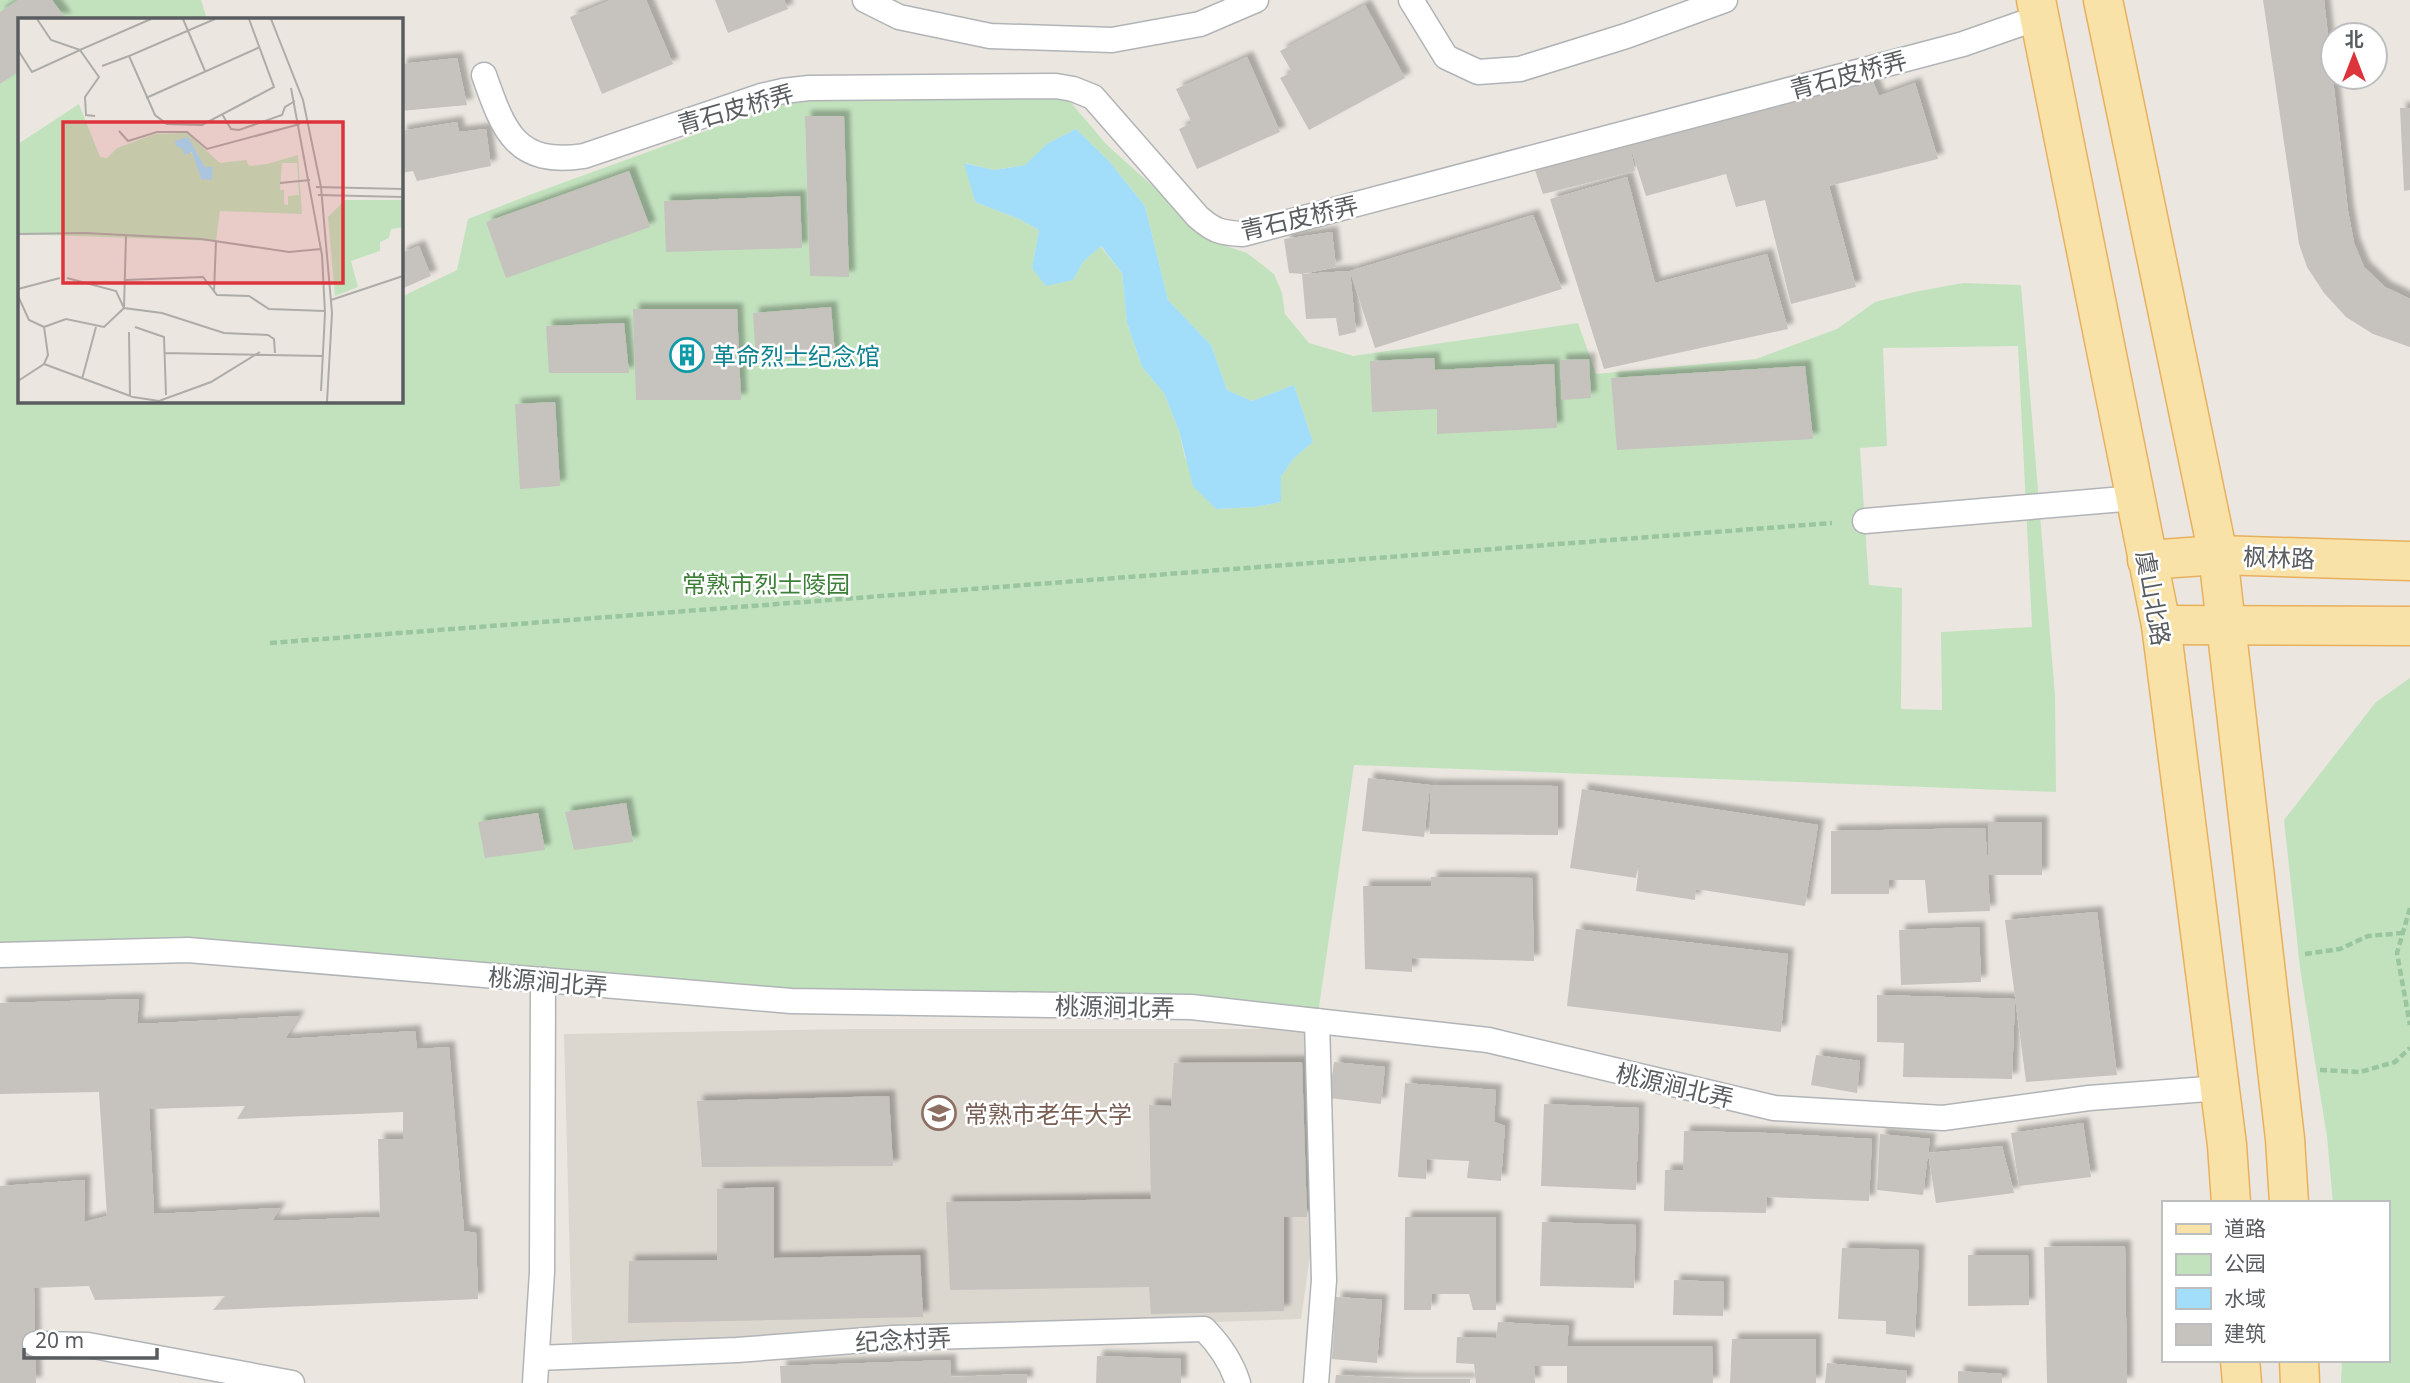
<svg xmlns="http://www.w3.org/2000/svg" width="2410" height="1383" font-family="'Noto Sans','Noto Sans SC',sans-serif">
<defs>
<filter id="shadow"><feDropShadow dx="6" dy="-6" stdDeviation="2" flood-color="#0004"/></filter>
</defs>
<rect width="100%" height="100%" fill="#ebe7e0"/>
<!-- education -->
<polygon fill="#dbd6ce" points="854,1029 1307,1029 1314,1192 1310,1256 1301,1319 572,1344 564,1034"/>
<!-- green -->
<g fill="#c2e2be" fill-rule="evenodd">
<path d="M0,0H201L207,19H19V401H401V297L457,270L468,219L532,194L791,100L1067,98L1107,145L1197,226L1223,245L1247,253L1274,274L1282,293L1285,314L1309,343L1353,356L1578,323L1596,374L1756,359L1837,329L1875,302L1914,292L1963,283L2021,285L2055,695L2056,792L1354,765L1317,1021L543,980L188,950L0,955ZM1076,129L1109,161L1145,206L1168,300L1211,345L1227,390L1252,401L1294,385L1313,442L1294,458L1281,477V502L1255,507L1216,509L1185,458L1179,431L1164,393L1142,367L1127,323L1122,273L1100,246L1083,262L1073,280L1032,268L1039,230L1019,219L975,202L965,163L994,170L1026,165L1048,143ZM2018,346L2032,627L1941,632L1942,710L1901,709L1902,588L1869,585L1860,448L1887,446L1883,348Z"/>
<polygon points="2410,678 2410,1383 2341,1383 2342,1360 2387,1360 2387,1203 2333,1203 2327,1137 2300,968 2284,820 2376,702"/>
</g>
<!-- water -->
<polygon fill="#a2def9" points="1076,129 1109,161 1145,206 1168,300 1211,345 1227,390 1252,401 1294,385 1313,442 1294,458 1281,477 1281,502 1255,507 1216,509 1193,486 1179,431 1164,393 1142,367 1127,323 1122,273 1101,246 1083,262 1073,280 1046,286 1032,268 1039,230 1019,219 975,202 964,163 994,170 1025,165 1048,143"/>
<!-- building -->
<g fill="#c6c2bd" fill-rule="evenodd" filter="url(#shadow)">
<polygon points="18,0 52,0 66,19 19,19 19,71 0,84 0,12"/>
<polygon points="611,0 646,0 673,64 602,94 570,17"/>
<polygon points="715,0 784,0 788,9 728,33"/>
<polygon points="2263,0 2324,0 2348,211 2354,243 2364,267 2385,287 2410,299 2410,347 2373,334 2346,317 2324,293 2307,267 2299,244"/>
<polygon points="1365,5 1405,78 1309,130 1280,78 1292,72 1280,51"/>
<polygon points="1247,57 1280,132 1197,169 1179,129 1192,123 1176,89"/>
<polygon points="457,58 467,105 401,111 401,64"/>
<polygon points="1872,79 1879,96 1915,83 1938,159 1829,186 1856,287 1791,304 1765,200 1736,207 1726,174 1646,196 1630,146 1635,171 1543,194 1535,170"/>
<polygon points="2400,108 2410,108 2410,190 2404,191"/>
<polygon points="805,116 844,116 849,277 810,276"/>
<polygon points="457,122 459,132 486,129 491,166 417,181 413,171 401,173 401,131"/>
<polygon points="629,171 650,227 506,278 486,222"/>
<polygon points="1627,177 1655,283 1767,254 1788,329 1604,369 1550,199"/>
<polygon points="800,196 802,248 666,252 664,201"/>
<polygon points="1533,215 1562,289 1375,348 1350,271"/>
<polygon points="1332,232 1336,267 1302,274 1289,273 1284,239"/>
<polygon points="419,246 431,276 401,289 401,253"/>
<polygon points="1350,271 1356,332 1339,336 1336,318 1306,319 1302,274"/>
<polygon points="831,307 835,354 756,361 753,313"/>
<polygon points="633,309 737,309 741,400 636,400"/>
<polygon points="624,323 629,373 549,373 546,326"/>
<polygon points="1434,358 1435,370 1554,364 1557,428 1437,434 1437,409 1372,412 1370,361"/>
<polygon points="1589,359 1591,398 1562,400 1560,360"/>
<polygon points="1805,366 1813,439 1617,450 1611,378"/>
<polygon points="555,402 560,486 520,489 515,404"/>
<polygon points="1368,778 1430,785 1424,837 1362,831"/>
<polygon points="1430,785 1558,786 1558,835 1430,834"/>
<polygon points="1582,789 1818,825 1805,906 1696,889 1695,900 1636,891 1642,841 1636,878 1570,868"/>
<polygon points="626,803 633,842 574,850 565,812"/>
<polygon points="538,813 545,850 485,858 478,822"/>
<polygon points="1988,822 2042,822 2042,875 1988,875 1990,911 1928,913 1925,880 1889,880 1889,894 1831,894 1831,831 1985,828 1988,867"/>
<polygon points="1431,877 1532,878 1534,961 1412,958 1412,972 1365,969 1363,886 1431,886"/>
<polygon points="2097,912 2117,1075 2026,1082 2005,920"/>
<polygon points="1979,927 1981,982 1901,985 1899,930"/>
<polygon points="1576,929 1788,954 1781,1032 1567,1006"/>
<polygon points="1877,995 2015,999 2012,1079 1903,1077 1904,1043 1877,1042"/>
<path d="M139,999L137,1024L299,1016L285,1039L415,1031L417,1049L449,1047L464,1231L476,1233L478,1299L213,1310L225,1296L95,1300L89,1286L34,1288L36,1383H0V1186L85,1180L84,1222L107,1216L99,1092L0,1094V1003ZM245,1106L237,1119L403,1112V1139H378L380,1217L272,1221L280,1208L154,1214L149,1109Z"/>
<polygon points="1816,1055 1860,1061 1857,1093 1811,1085"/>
<polygon points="1302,1062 1307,1217 1284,1217 1284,1311 1151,1314 1149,1287 950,1290 946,1202 1151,1199 1149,1105 1171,1106 1174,1063"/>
<polygon points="1334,1062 1385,1067 1381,1104 1329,1098"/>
<polygon points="1405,1083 1496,1090 1494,1122 1505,1126 1501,1181 1467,1178 1469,1161 1427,1159 1426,1179 1398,1177"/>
<polygon points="889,1096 893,1166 702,1167 697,1101"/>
<polygon points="1544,1104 1639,1108 1636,1190 1541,1186"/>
<polygon points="2083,1123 2091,1177 2019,1186 2011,1133"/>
<polygon points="1684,1131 1768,1133 1872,1139 1869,1201 1767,1197 1766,1213 1664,1211 1665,1170 1683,1170"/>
<polygon points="1880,1134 1930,1139 1928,1153 2002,1146 2014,1193 1936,1203 1928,1153 1923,1195 1877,1190"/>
<polygon points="774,1187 774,1258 920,1255 923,1317 628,1323 629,1261 717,1260 717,1189"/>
<polygon points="1405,1217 1496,1217 1496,1310 1473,1310 1469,1294 1432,1294 1431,1310 1404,1310"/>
<polygon points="1542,1222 1636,1225 1634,1288 1540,1286"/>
<polygon points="2125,1246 2127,1383 2047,1383 2044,1247"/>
<polygon points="1842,1248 1919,1250 1915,1337 1886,1334 1886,1321 1838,1319"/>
<polygon points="1968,1255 2028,1255 2029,1305 1968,1306"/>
<polygon points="1674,1280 1724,1282 1723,1316 1673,1315"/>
<polygon points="1336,1297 1382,1300 1377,1363 1332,1359"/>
<polygon points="1498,1322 1569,1326 1567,1346 1712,1346 1713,1383 1567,1383 1567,1366 1534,1366 1535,1383 1476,1383 1474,1364 1456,1363 1457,1337 1496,1338"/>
<polygon points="1732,1339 1816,1339 1816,1383 1730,1383"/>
<polygon points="1097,1356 1181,1359 1181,1383 1096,1383"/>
<polygon points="950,1360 951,1377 1027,1374 1027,1383 781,1383 780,1366"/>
<polygon points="1827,1363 1907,1371 1906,1383 1825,1383"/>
<polygon points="1958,1371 2002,1374 2002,1383 1958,1383"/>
<polygon points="1336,1375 1410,1379 1470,1379 1470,1383 1335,1383"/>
</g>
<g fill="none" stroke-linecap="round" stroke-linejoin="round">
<!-- service casing -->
<g stroke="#b1b4b7" stroke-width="27">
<g id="service">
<polyline points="865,0 899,17 990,36 1112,40 1200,24 1256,0"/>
<polyline points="1411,0 1446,57 1478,72 1520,69 1626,36 1725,0"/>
<path d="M484,75C504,132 516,166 584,156L761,96L783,91L809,88L1056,86L1073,89L1093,97L1198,217C1214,231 1221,233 1243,234L1963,44L2040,17"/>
<polyline points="1865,521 2135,498"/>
<polyline points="0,955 188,950 791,1001 1191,1007 1488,1040 1774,1108 1943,1118 2089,1098 2220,1088"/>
<polyline points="35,1344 88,1345 292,1383"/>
<path d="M537,1358L737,1350L893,1338L1204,1329C1220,1345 1231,1361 1238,1383"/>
<polyline points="535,1383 542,1272 543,980"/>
<polyline points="1316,1383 1324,1280 1317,1021"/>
</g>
</g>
<!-- primary casing -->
<g stroke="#e8b05d" stroke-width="41">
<g id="primary">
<polyline points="2036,0 2161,625 2227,1145 2231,1203"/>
<polyline points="2103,0 2218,555 2285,1139 2289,1203"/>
<polyline points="2147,560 2218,555 2410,561"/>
<polyline points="2161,625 2410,626"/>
<polyline points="2240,1360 2242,1383"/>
<polyline points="2299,1360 2300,1383"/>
</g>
</g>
<!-- path -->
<g stroke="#99c59f" stroke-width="4.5" stroke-dasharray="7 3.5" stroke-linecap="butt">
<polyline points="270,643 1832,523"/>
<polyline points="2410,908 2397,953 2410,1025"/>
<polyline points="2305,954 2340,949 2368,936 2403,933"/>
<polyline points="2320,1070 2360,1072 2395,1062 2410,1048"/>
</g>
<!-- service -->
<use href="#service" stroke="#fff" stroke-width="24"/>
<!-- primary -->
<use href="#primary" stroke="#f9e2a7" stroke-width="38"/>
</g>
<!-- icons -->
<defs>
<g id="building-ring" transform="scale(1.75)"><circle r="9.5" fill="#fff" stroke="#0f9aa8" stroke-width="1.5"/><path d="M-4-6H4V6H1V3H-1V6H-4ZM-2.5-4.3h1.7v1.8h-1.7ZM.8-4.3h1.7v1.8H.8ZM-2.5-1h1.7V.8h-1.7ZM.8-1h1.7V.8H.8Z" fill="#0f9aa8"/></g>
<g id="school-ring" transform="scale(1.75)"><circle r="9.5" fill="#fff" stroke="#8d6e63" stroke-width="1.5"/><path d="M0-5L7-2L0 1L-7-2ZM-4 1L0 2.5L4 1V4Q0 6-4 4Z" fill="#8d6e63"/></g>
</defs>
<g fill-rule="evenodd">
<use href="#building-ring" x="687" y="355"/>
<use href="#school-ring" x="939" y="1113"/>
</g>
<g text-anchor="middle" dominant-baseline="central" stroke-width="5" stroke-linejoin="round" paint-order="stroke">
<!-- street labels -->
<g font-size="24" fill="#595d60" stroke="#fff">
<text transform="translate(1848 74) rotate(-15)">青石皮桥弄</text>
<text transform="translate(735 108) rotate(-16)">青石皮桥弄</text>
<text transform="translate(1299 217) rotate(-13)">青石皮桥弄</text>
<text transform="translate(2279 557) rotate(2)">枫林路</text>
<text transform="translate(2154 598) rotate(80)">虞山北路</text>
<text transform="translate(548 981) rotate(5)">桃源涧北弄</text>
<text transform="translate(1115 1006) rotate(1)">桃源涧北弄</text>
<text transform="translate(1675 1085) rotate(13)">桃源涧北弄</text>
<text transform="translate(903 1339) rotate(-3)">纪念村弄</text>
</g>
<!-- culture labels -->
<g font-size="24" fill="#0d838f" stroke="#fff" text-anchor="start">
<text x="712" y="355">革命烈士纪念馆</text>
</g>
<!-- park labels -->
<g font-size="24" fill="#3e7f39" stroke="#fff">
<text x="766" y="583">常熟市烈士陵园</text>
</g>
<!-- education labels -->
<g font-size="24" fill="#785e54" stroke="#fff" text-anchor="start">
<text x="964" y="1113">常熟市老年大学</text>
</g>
</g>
<!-- overview -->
<g transform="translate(18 18)">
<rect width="385" height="385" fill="#ebe7e0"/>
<path d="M61,86L82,139L89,140L99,130L137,116L169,115L202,145L228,142L231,148L249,146L280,137L284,196L202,193L198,223L0,216V126ZM170,119L187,149H195L194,160L183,161L175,136L158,127ZM264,145H279L281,177L270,178V187L266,186V172H262ZM327,182H385V209L373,211L371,220L362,224V233L333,243L340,269L317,278L310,199Z" fill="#c2e2be" fill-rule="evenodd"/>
<path d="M170,119L187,149H195L194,162L183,161L174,134L166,137L165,131L158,128L157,123Z" fill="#a2def9"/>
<path fill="none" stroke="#adaca9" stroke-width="2" d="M19,1L33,22L62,32L133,1M165,1L187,53M197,1L111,38L137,97L149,106L184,107L256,69L231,1M253,1L285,82L303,169L314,295L309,384M0,32L14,54L62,32L81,59L67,79L68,97L77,98M84,48L111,38M273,70L304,237L307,295L303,373M128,80L242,29M204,96L213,111L221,112L264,97L267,89L277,83M101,113L110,123L139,114H169L189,131L282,106M262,165L292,162M298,169L385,171M300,177L385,179M0,216L67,215L183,221L271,234L303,231M49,260L98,273L106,290L144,295L206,315L250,317L256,321L257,335M107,262L185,259L199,277L231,278L251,291L307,293M0,271L42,260M196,274L198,223M0,278L11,302L26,309M313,282L385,258M117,309L146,319L148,377M111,314L112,378M146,335L305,338M26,346L115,379L141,383L193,364L242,334M64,361L78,309M0,363L26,346L30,337L26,309L48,301L86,309L106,290L108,218"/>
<path fill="#dd343c" fill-opacity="0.15" stroke="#dd343c" stroke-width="3.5" d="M45,104H325V265H45Z"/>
<rect width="385" height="385" fill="none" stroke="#595d60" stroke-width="3.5"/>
</g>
<!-- legend -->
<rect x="2162" y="1201" width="228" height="161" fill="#ffffff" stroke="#bdbebf" stroke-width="2"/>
<rect x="2176" y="1224" width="35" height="10" fill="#f9e2a7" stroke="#bdbebf" stroke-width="2"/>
<text x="2224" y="1236" font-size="21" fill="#595d60">道路</text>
<rect x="2176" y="1254" width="35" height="21" fill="#c2e2be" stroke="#bdbebf" stroke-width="2"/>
<text x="2224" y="1271" font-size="21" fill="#595d60">公园</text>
<rect x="2176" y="1288" width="35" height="21" fill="#a2def9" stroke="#bdbebf" stroke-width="2"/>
<text x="2224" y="1306" font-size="21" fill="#595d60">水域</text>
<rect x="2176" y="1324" width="35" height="21" fill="#c6c2bd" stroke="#bdbebf" stroke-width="2"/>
<text x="2224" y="1341" font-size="21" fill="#595d60">建筑</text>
<!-- north arrow -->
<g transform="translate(2354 56)"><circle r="33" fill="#ffffff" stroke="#bdbebf" stroke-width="2"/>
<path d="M0-5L12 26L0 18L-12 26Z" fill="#dd343c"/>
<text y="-10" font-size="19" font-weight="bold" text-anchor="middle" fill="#595d60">北</text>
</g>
<!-- scale -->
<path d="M24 1348v10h133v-10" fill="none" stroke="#595d60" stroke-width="3.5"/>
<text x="35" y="1348" font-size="21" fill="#595d60" stroke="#ffffff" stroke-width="5" paint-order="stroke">20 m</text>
</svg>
